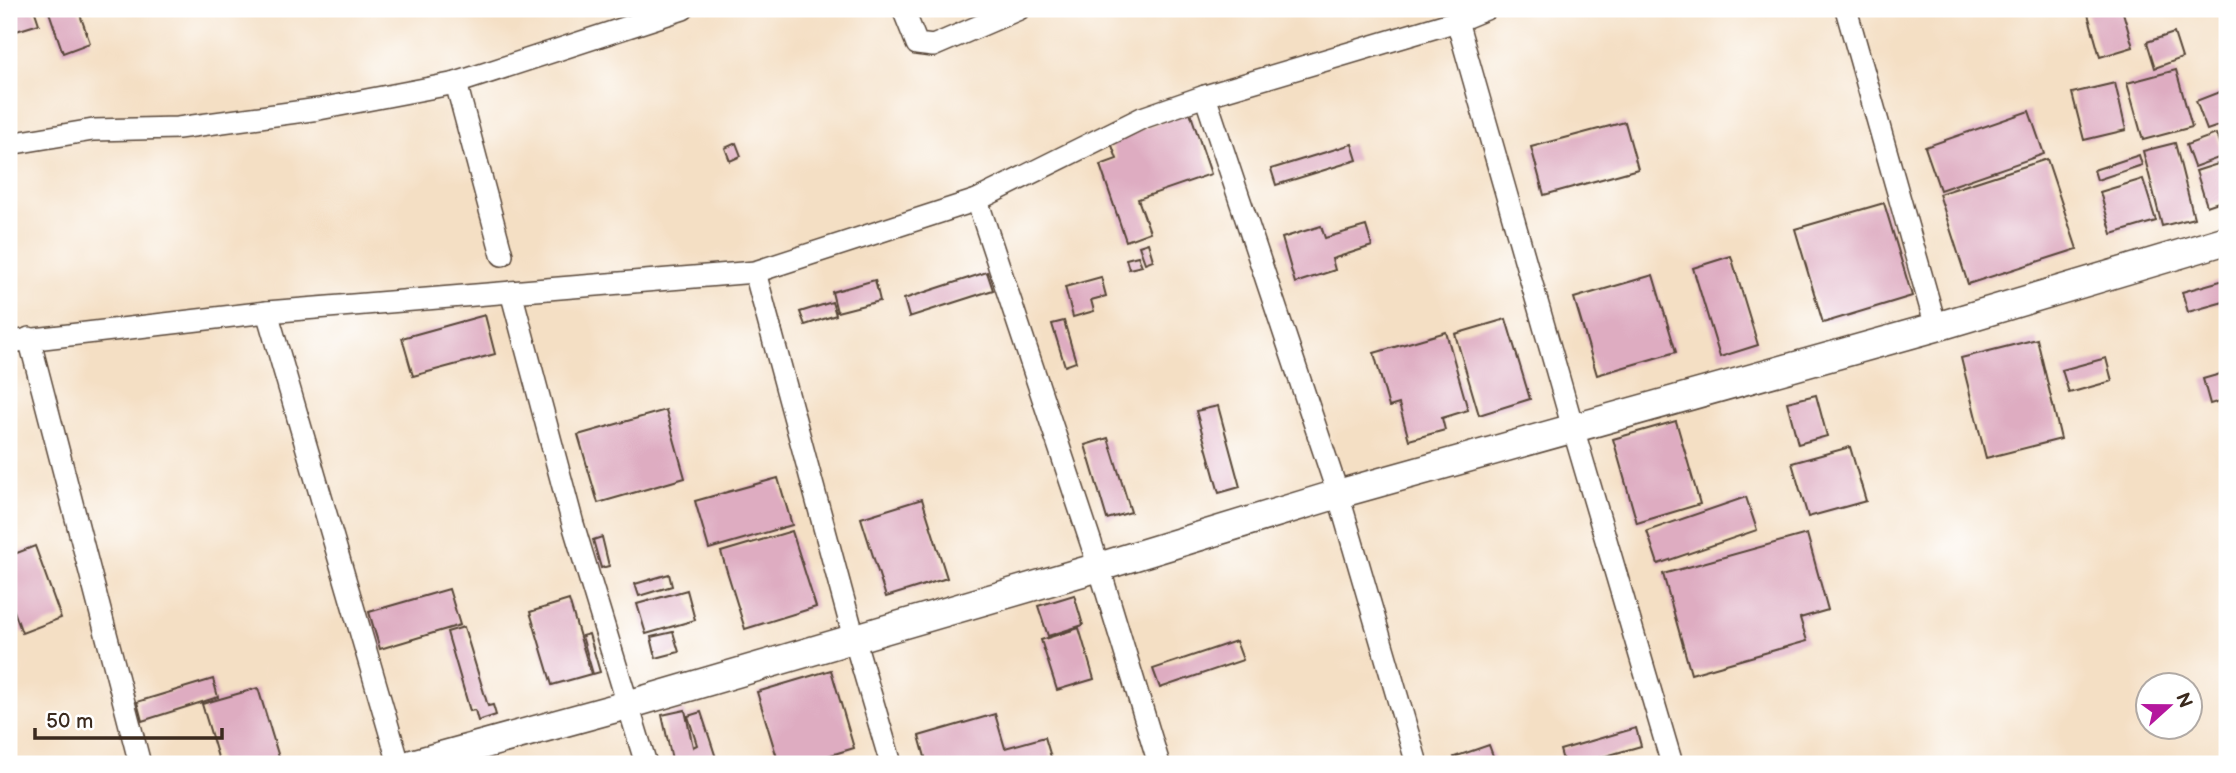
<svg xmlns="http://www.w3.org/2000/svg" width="2236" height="773" font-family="'Balsamiq Sans',sans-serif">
<rect width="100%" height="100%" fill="#fff"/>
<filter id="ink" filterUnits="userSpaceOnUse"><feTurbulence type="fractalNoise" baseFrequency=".0143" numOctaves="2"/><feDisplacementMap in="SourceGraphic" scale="14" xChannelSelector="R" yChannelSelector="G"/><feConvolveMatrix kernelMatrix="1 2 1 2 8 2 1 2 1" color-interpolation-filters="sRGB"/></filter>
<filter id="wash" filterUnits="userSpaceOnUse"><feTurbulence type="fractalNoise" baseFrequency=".00686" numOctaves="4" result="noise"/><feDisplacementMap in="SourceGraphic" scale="28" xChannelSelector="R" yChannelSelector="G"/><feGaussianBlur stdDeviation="1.57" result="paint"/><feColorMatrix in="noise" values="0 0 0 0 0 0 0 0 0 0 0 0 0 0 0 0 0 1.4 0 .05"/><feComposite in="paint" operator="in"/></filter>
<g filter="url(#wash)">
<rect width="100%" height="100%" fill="#f4dfc4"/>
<g id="blocks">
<!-- building -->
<g fill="#deacc1">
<polygon points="9,9 34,9 39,24 13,32 9,21"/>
<polygon points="48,9 78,9 90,43 63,53"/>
<polygon points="2109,9 2122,9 2133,47 2100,57 2088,14"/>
<polygon points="2174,33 2182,58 2155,68 2147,42"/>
<polygon points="2176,70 2192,127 2143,140 2127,83"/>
<polygon points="2115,83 2126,130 2084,140 2072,93"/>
<polygon points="2227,89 2227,123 2207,130 2196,101"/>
<polygon points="2029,111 2044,154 1940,190 1925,147"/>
<polygon points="1190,112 1211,174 1138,199 1150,232 1126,241 1100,165 1117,159 1110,140"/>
<polygon points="1625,122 1638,169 1544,195 1531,147"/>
<polygon points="2216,134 2224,156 2194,167 2186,145"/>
<polygon points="736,143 741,156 730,161 725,148"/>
<polygon points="2175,143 2194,218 2162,226 2143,151"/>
<polygon points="1352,144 1357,160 1276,185 1271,169"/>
<polygon points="2139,155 2142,165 2097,180 2094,170"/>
<polygon points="2047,159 2077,249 1968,284 1939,194"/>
<polygon points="2227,161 2227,199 2207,206 2196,171"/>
<polygon points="2143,179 2156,221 2112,234 2100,192"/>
<polygon points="1884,203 1912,296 1823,323 1795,229"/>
<polygon points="1321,226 1325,238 1366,226 1372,246 1332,259 1335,270 1295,283 1282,238"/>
<polygon points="1148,243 1153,260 1145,263 1139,246"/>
<polygon points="1138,256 1142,266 1129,269 1126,259"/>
<polygon points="1731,256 1758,345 1720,357 1693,268"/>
<polygon points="987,272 993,290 909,317 904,299"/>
<polygon points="1653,275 1676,352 1597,375 1574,298"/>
<polygon points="1101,277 1106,296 1091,300 1094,311 1073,317 1065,287"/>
<polygon points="875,280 880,301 837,312 832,292"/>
<polygon points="2224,280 2227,301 2188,312 2182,292"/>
<polygon points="832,302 836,315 805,325 800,312"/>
<polygon points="485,315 495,354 413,376 402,338"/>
<polygon points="1506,319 1530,399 1479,415 1455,334"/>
<polygon points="1064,321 1076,362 1065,366 1052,324"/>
<polygon points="1446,332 1468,410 1442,418 1445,430 1409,440 1399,404 1389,407 1374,353"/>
<polygon points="2037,339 2061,439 1986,458 1961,358"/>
<polygon points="2106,358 2112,381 2069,393 2062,370"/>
<polygon points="2227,372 2227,399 2210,404 2203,379"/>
<polygon points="1816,395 1827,436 1798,444 1787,402"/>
<polygon points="1218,406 1240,487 1219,493 1196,411"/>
<polygon points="666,410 685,478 598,503 578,435"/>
<polygon points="1676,421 1700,504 1637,523 1613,439"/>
<polygon points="1108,438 1131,512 1107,519 1085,445"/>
<polygon points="1850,447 1866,501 1808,517 1792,463"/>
<polygon points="778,478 792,525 709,549 695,501"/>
<polygon points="1746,497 1757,530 1658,564 1647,531"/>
<polygon points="922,499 947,578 886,597 861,518"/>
<polygon points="792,531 816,607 745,629 721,552"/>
<polygon points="1807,534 1828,610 1800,618 1807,641 1691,674 1663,574"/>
<polygon points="602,537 609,566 601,568 593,540"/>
<polygon points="35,546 61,618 22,633 9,597 9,556"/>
<polygon points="669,574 672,586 639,596 635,584"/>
<polygon points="449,589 460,625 380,649 369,612"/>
<polygon points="687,590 695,620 646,634 637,604"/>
<polygon points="1074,595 1083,625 1048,636 1038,606"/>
<polygon points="569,600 591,674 552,685 530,612"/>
<polygon points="464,627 488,706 493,705 496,715 478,721 475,710 470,711 447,632"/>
<polygon points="1079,628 1094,679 1057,690 1041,640"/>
<polygon points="673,632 679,652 656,658 651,637"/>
<polygon points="589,634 600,672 593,674 582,636"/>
<polygon points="1236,641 1243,660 1160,688 1153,669"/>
<polygon points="831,670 854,748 801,764 779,764 757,692"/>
<polygon points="213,679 218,697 142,721 137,702"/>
<polygon points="258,688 281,764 220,764 202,704"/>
<polygon points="685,710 693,747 697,745 688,716 701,712 718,764 695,764 695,762 673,764 662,715"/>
<polygon points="995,714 1005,748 1045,737 1053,764 927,764 919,736"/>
<polygon points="1636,728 1641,746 1578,764 1564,764 1560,750"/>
<polygon points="1489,745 1496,764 1457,764 1454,757"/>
</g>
</g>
</g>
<g filter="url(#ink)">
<use href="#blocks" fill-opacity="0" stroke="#574537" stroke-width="2"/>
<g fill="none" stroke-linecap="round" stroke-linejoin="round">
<!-- street casing -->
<g stroke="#574537" stroke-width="24">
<g id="street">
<polyline points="903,9 917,44 933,46 1019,9"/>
<polyline points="1846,9 1936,327"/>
<polyline points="1457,21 1573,428 1672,764"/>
<polyline points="456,83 502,255"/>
<polyline points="1205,96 1338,494 1417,764"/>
<polyline points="9,144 93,130 178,128 319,109 456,83 683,9"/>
<polyline points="977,200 1099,567 1159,764"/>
<polyline points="755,272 854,638 891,764"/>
<polyline points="511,292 573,524 646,764"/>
<polyline points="267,312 399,764"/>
<polyline points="29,338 140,764"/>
<polyline points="9,342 267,312 755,272 977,200 1142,118 1205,96 1457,21 1486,9"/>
</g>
</g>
<!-- secondary casing -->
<g stroke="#574537" stroke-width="31">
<polyline id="secondary" points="412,764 627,705 1099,567 1338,494 1936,327 2227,240"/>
</g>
<!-- street -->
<use href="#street" stroke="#fff" stroke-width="21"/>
<!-- secondary -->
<use href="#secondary" stroke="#fff" stroke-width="28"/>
</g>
</g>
<!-- margin -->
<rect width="2236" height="773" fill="none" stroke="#fff" stroke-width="35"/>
<!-- north arrow -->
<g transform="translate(2169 706) rotate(69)"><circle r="33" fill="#ffffff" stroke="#b1aaa5" stroke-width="2"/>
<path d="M0-5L12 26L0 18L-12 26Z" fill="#b5179e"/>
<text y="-10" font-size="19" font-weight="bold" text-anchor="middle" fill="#3b2a1e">N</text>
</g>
<!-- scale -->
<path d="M35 728v10h187v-10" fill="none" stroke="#3b2a1e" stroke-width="3.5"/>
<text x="46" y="728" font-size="21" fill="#3b2a1e" stroke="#ffffff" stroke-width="5" paint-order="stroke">50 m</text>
</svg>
